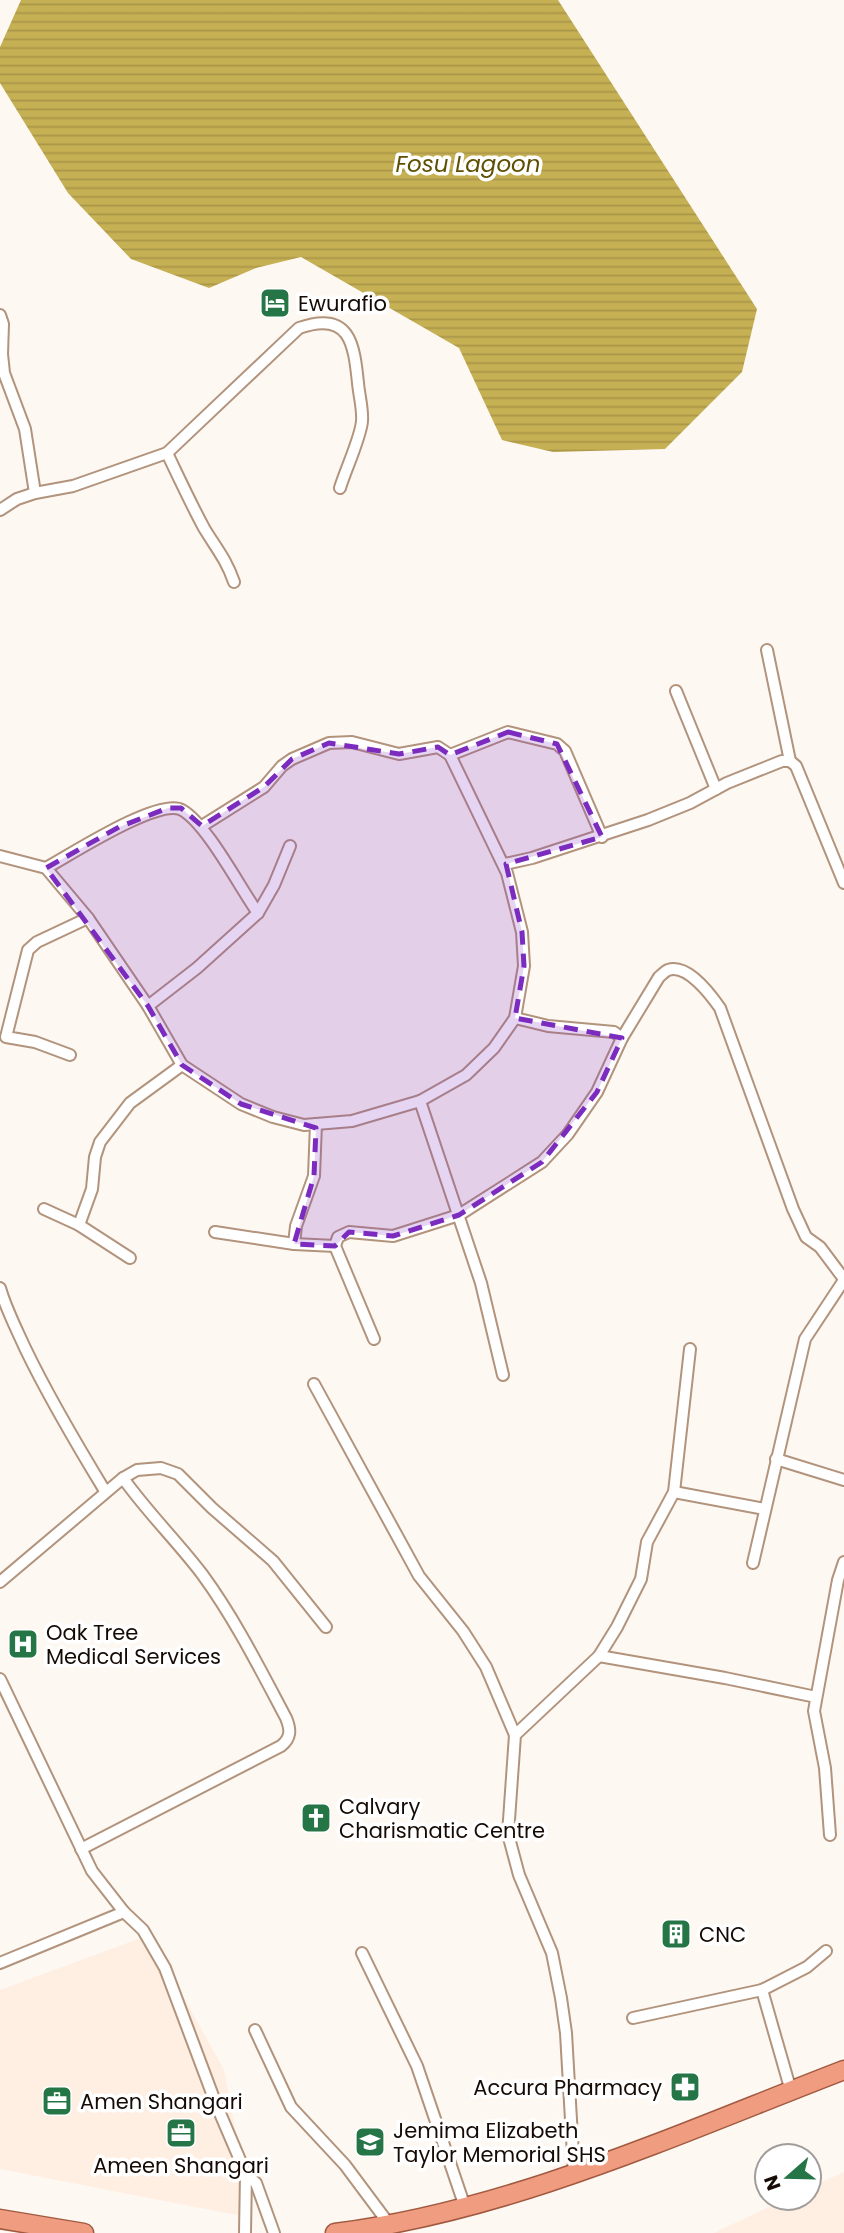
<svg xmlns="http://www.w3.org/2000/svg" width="844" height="2233" font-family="Poppins,sans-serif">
<defs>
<pattern id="water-rules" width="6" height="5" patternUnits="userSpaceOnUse" patternTransform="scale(1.75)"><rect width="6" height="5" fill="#c6b054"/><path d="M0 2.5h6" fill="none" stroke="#a99648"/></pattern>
</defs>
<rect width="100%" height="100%" fill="#fef8f3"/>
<!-- built -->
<g fill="#ffeee2">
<polygon points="149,1935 224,2070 252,2218 0,2169 0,1990"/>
<polygon points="844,2172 844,2233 714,2233 788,2198 809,2198 809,2188"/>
</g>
<!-- water -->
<polygon fill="url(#water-rules)" points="21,0 558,0 757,309 742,372 665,449 553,452 502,440 459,348 301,257 256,268 209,288 131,259 68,193 0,83 0,47"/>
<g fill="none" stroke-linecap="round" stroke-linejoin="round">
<!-- minor casing -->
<g stroke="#b2937c" stroke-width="14">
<g id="minor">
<polyline points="0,315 3,324 2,354 4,373 25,429 35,493"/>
<path d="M167,453C179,478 191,504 204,528C216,548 226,559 234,582"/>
<path d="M0,510L17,499L35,493L73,486L167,453L299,328C350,310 354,344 358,383C359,395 363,409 362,421C361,437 345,471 340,488"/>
<polyline points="767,650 790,761"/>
<polyline points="676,691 716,789"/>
<polyline points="202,826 264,787 282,766 292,759 329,743 352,742 399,754 438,747 450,755"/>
<polyline points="0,856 46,868 88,918 148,1006 182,1065 241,1104 273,1117 304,1125 352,1121 420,1101 466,1075 494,1048 515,1018 524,966 522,932 507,873 450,755 508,732 557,744 565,751 602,837"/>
<polyline points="505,864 532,858 648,820 690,803 727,783 782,761 790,761 796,766 844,883"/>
<path d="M46,868C70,855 159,797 182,810C207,824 240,888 258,913"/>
<polyline points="148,1006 197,968 258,913 274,885 290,846"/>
<path d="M622,1038L659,977C662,975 665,971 668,970C687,963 711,995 720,1008L793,1209L806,1237L820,1247L844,1279"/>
<polyline points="70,1055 35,1042 6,1037 28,950 37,942 88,918"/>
<polyline points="420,1101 481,1283 503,1375"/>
<polyline points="44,1209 79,1225 92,1189 95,1157 100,1142 130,1103 182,1065"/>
<polyline points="79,1225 130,1258"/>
<polyline points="215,1232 294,1244 335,1246"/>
<polyline points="294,1244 296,1226 314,1176 316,1124"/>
<path d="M0,1288C6,1309 16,1328 25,1348C49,1398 77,1445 105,1491"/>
<polyline points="374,1339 335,1246 338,1237 349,1232 393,1236 459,1215 542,1162 568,1134 597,1092 622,1038 614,1032 548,1026 515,1018"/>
<polyline points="314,1384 419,1576 463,1631 486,1667 515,1735"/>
<polyline points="776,1459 844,1480"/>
<polyline points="674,1492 765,1509"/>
<polyline points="753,1563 805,1339 844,1280"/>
<polyline points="0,1582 123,1478 137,1470 161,1468 178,1474 212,1508 273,1561 326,1627"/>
<polyline points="599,1656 725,1678 816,1697"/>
<polyline points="0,1679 92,1871 124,1912 143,1930 165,1968 216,2104 246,2174 245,2233"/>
<polyline points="830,1835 825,1768 814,1711 838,1580 844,1562"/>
<path d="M81,1849L281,1746C291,1738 291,1730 286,1718C260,1669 235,1619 202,1574C177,1541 147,1512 123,1478"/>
<polyline points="362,1953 417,2066 465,2207"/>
<polyline points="0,1963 124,1912"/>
<polyline points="633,2018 762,1990"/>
<polyline points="255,2030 291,2107 345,2165 389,2224"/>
<polyline points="791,2091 762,1990 807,1967 826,1951"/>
<polyline points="574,2172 566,2033 561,1998 552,1953 519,1875 508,1834 515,1735 599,1656 617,1627 641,1579 647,1542 674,1492 690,1349"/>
<polyline points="246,2174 256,2183 274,2233"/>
</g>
</g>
<!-- trunk casing -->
<g stroke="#a15a40" stroke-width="21">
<g id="trunk">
<polyline points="0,2219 84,2233"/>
<path d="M335,2233C510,2211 680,2133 844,2070"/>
</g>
</g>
<!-- minor -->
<use href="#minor" stroke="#fff" stroke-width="10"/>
<!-- trunk -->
<use href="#trunk" stroke="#f09c80" stroke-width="18"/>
</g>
<!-- marked area -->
<path fill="#7b2cbf" fill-opacity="0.2" stroke="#7b2cbf" stroke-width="5" stroke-dasharray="14 9" stroke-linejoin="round" d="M508,732L557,744L602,837L506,864L522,932L524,966L515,1018L622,1038L597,1092L542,1162L459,1215L393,1236L349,1232L335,1246L294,1244L314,1176L316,1128L241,1104L182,1065L148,1006L46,868L119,827L168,808H181L202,826L264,787L292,759L329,743L399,754L438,747L450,755Z"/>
<!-- icons -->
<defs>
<g id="hotel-square" transform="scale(1.575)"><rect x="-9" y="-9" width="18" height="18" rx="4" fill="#257546" stroke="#fff"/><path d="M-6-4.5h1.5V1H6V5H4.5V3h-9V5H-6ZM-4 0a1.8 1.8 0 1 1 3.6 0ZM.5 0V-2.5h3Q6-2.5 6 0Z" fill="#fff"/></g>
<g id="hospital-square" transform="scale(1.575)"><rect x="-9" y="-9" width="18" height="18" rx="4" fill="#257546" stroke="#fff"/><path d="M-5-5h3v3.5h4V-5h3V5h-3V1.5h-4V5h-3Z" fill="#fff"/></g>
<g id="church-square" transform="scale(1.575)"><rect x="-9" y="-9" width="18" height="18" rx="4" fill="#257546" stroke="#fff"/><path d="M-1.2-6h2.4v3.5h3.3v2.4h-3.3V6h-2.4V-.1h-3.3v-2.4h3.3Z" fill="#fff"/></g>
<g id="building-square" transform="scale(1.575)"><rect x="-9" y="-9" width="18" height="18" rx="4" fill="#257546" stroke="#fff"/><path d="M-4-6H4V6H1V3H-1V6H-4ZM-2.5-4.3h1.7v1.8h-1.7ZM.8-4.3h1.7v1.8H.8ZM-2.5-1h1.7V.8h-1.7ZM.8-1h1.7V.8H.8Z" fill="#fff"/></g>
<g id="pharmacy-square" transform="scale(1.575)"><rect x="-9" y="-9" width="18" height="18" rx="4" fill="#257546" stroke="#fff"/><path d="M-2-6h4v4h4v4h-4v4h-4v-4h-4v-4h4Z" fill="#fff"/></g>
<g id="office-square" transform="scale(1.575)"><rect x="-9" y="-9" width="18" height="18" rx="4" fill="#257546" stroke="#fff"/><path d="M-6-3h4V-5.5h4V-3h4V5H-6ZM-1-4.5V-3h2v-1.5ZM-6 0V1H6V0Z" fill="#fff"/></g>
<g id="school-square" transform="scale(1.575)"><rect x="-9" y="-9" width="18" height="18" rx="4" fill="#257546" stroke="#fff"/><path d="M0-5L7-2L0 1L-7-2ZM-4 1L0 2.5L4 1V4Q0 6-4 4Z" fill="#fff"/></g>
</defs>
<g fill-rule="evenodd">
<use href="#hotel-square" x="275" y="303"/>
<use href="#hospital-square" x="23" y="1644"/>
<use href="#church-square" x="316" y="1818"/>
<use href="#building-square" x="676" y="1934"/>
<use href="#pharmacy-square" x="685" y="2087"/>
<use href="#office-square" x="57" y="2101"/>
<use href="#office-square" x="181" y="2133"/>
<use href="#school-square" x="370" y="2142"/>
</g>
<g text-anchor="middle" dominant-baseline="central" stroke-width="7" stroke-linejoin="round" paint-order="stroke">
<!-- poi labels -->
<g font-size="21" fill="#150b04" stroke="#fff" text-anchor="start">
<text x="298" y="303">Ewurafio</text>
<text x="46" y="1632">Oak Tree<tspan x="46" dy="24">Medical Services</tspan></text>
<text x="339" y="1806">Calvary<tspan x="339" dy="24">Charismatic Centre</tspan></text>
<text x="699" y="1934">CNC</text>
<text x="662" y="2087" text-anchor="end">Accura Pharmacy</text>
<text x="80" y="2101">Amen Shangari</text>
<text x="393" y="2130">Jemima Elizabeth<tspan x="393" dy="24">Taylor Memorial SHS</tspan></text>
<text x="181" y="2165" text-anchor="middle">Ameen Shangari</text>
</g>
<!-- water labels -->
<g font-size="23" font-style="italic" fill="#5f5004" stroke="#fff">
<text x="468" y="164">Fosu Lagoon</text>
</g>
</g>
<!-- north arrow -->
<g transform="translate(788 2177) rotate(250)"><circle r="33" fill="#ffffff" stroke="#a19d9b" stroke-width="2"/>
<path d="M0-5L12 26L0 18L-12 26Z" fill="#257546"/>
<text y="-10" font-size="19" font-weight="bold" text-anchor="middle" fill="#150b04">N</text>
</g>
</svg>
